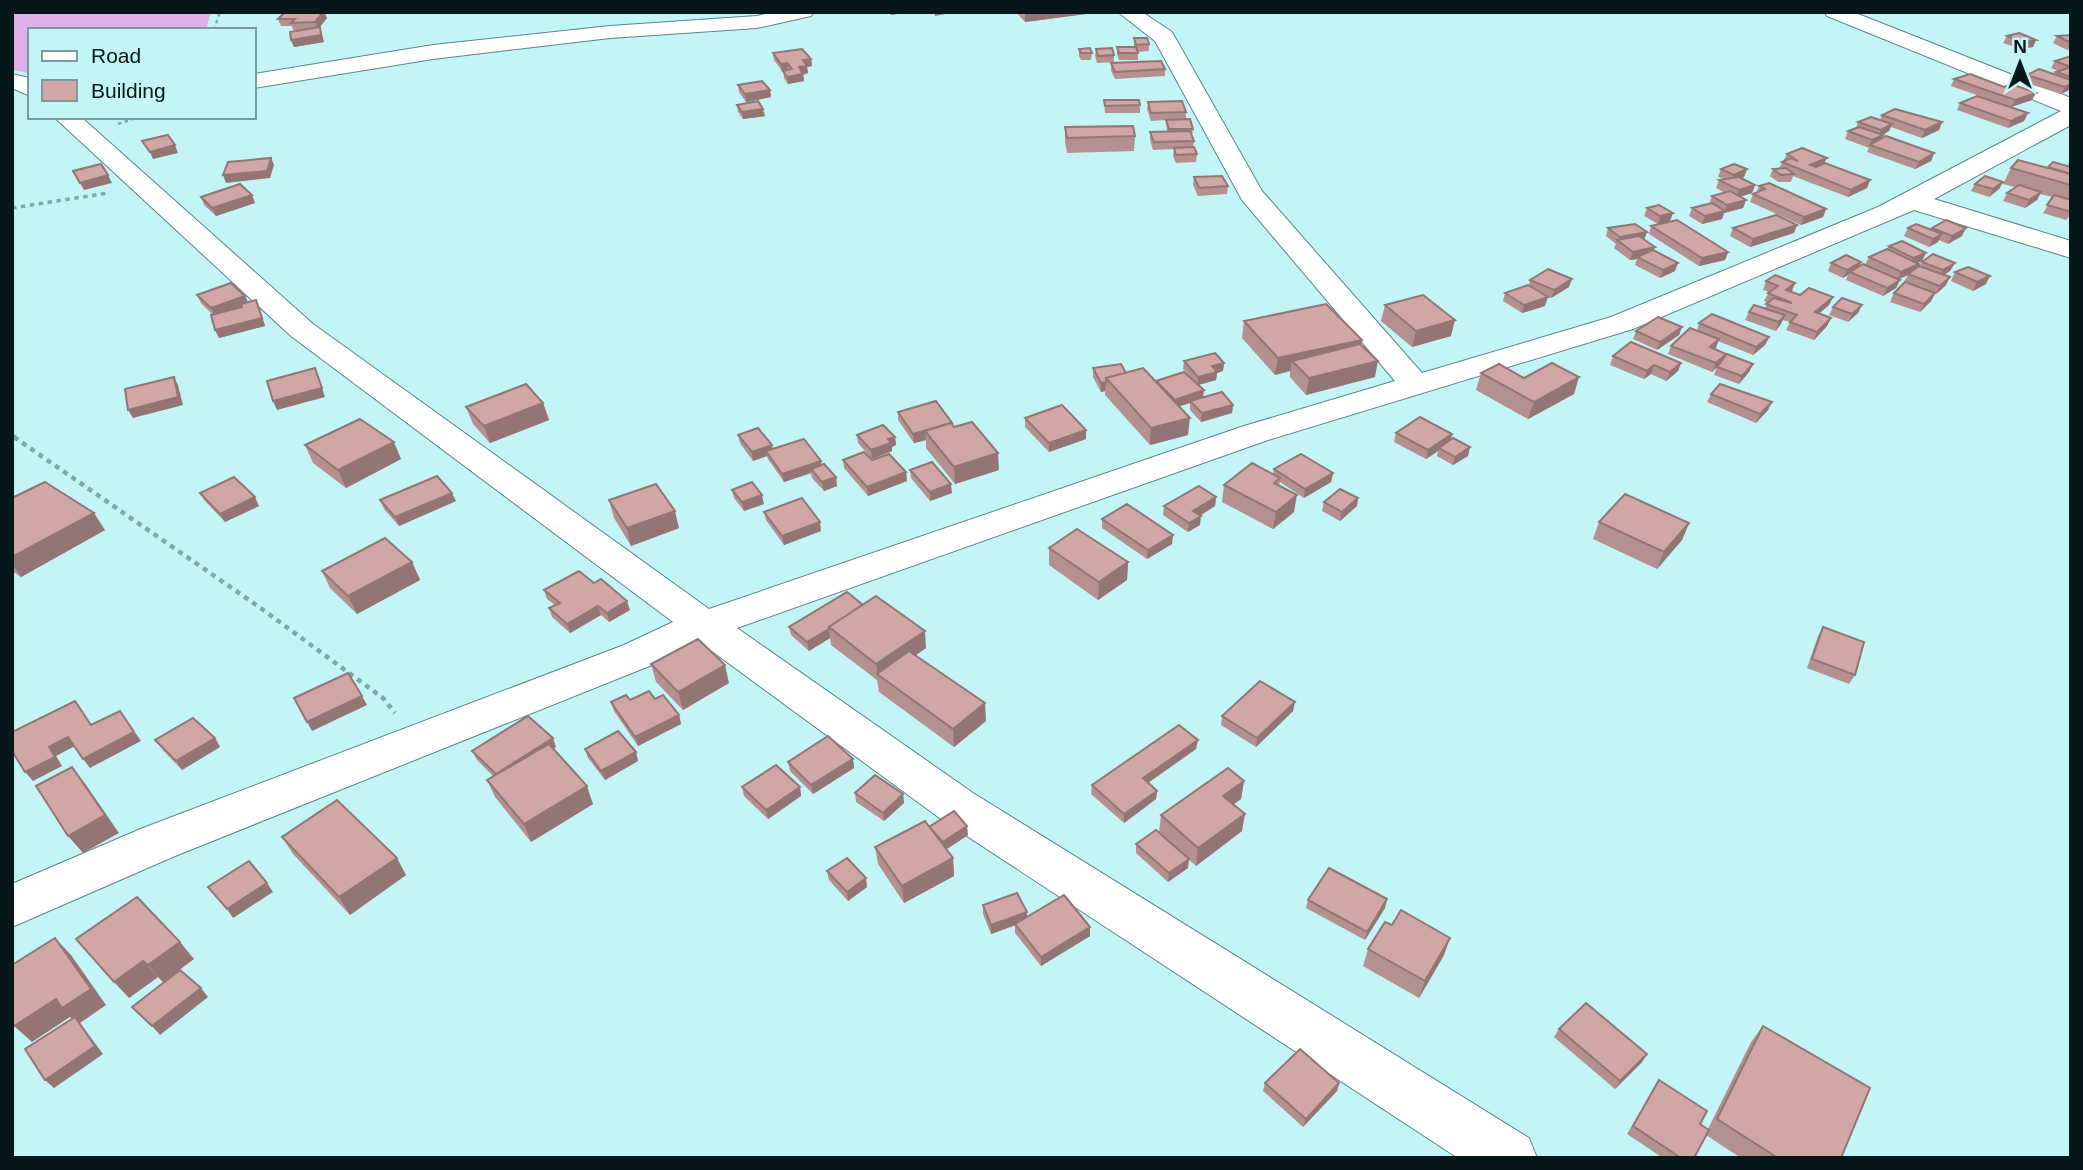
<svg xmlns="http://www.w3.org/2000/svg" width="2083" height="1170" font-family="Arial,sans-serif">
<rect width="100%" height="100%" fill="#c3f5f7"/>
<!-- green -->
<polygon fill="#e2b0ec" points="12,12 211,12 206,30 30,30 30,73 12,70"/>
<g fill="none" stroke-linecap="round" stroke-linejoin="round">
<!-- minor casing -->
<g stroke="#59878a" stroke-width="2">
<g id="minor">
<polygon points="773,12 814,12 811,16 757,28 610,38 433,59 254,88 254,74 433,45 610,26 757,16"/>
<polygon points="1118,12 1142,12 1172,32 1262,191 1422,373 1611,317 1878,207 2061,111 1827,16 1824,12 1853,12 2071,98 2071,125 1934,199 2071,241 2071,258 1914,210 1633,329 1268,440 737,628 973,793 1529,1138 1537,1158 1458,1158 941,819 701,643 652,665 175,856 12,927 12,884 143,828 624,645 673,622 291,336 54,117 81,117 313,324 709,609 1244,426 1395,381 1242,200 1155,41"/>
<polygon points="12,74 30,78 30,96 12,88"/>
</g>
</g>
<!-- path-far2 -->
<g stroke="#80a7a9" stroke-width="2.5" stroke-dasharray="3.5 3.5" stroke-linecap="butt">
<polyline points="214,30 220,12"/>
<polyline points="118,124 139,117"/>
</g>
<!-- path-far1 -->
<g stroke="#80a7a9" stroke-width="3.5" stroke-dasharray="4.5 4.5" stroke-linecap="butt">
<polyline points="12,208 108,193"/>
<polyline points="12,435 17,438"/>
</g>
<!-- path -->
<polyline stroke="#80a7a9" stroke-width="4.5" stroke-dasharray="5 5" stroke-linecap="butt" points="14,437 262,609 383,698 395,713"/>
<!-- minor -->
<use href="#minor" fill="#fff" fill-rule="evenodd"/>
</g>
<!-- wall -->
<g fill="#b4908e">
<polygon points="324,12 327,18 319,28 322,34 324,42 294,47 291,40 305,30 293,30 292,26 281,26 278,19 284,13"/>
<polygon points="1016,12 1086,12 1086,14 1025,22"/>
<polygon points="2071,35 2071,49 2067,50 2053,43 2057,36"/>
<polygon points="2007,36 2036,40 2033,47 2021,49 2003,43"/>
<polygon points="1134,38 1149,44 1149,51 1138,52 1138,60 1119,60 1117,54 1117,47 1134,47"/>
<polygon points="1079,49 1092,53 1091,60 1081,60 1079,56"/>
<polygon points="1096,49 1114,55 1114,62 1097,63 1095,56"/>
<polygon points="773,53 811,59 812,66 807,67 808,73 803,74 804,81 788,84 784,78 783,71 788,70 782,71 774,60"/>
<polygon points="2071,56 2071,89 2061,94 2023,82 2027,75 2055,74 2056,72 2058,71 2051,68 2055,61"/>
<polygon points="1111,63 1165,69 1165,76 1115,79 1111,71"/>
<polygon points="1954,79 2032,100 2011,107 1951,86"/>
<polygon points="738,85 770,90 771,97 746,102 739,92"/>
<polygon points="1104,100 1140,105 1140,113 1105,113"/>
<polygon points="1148,102 1186,112 1186,119 1193,129 1192,136 1194,141 1193,147 1197,154 1196,162 1176,163 1173,156 1174,149 1153,150 1150,140 1150,132 1167,132 1166,120 1151,121 1147,109"/>
<polygon points="1960,103 2028,113 2024,121 2008,128 1957,110"/>
<polygon points="737,105 765,116 743,119 738,112"/>
<polygon points="1882,115 1942,122 1939,130 1922,138 1891,127 1889,131 1882,135 1883,135 1882,138 1934,153 1931,161 1915,169 1867,152 1869,148 1845,139 1848,131 1856,128 1858,122 1880,120"/>
<polygon points="1065,127 1135,136 1134,151 1067,153 1065,142"/>
<polygon points="1787,154 1824,163 1870,180 1867,188 1848,197 1793,176 1791,182 1778,182 1770,176 1773,169 1779,168"/>
<polygon points="2071,155 2071,165 2068,165"/>
<polygon points="2071,167 2071,214 2066,220 2043,213 2053,197 2040,194 2037,200 2025,208 2003,201 2007,193 2015,187 2003,184 2011,168"/>
<polygon points="1721,169 1747,169 1744,177 1741,178 1755,185 1752,193 1740,197 1746,200 1743,208 1724,213 1722,219 1702,224 1689,216 1692,208 1709,204 1712,196 1725,193 1716,188 1719,180 1724,179 1718,177"/>
<polygon points="1194,177 1228,186 1227,194 1198,196 1193,185"/>
<polygon points="2003,182 1999,189 1989,197 1971,191 1975,184"/>
<polygon points="1759,186 1826,209 1823,217 1801,225 1750,202 1753,194 1756,193"/>
<polygon points="201,197 255,203 216,216 204,205"/>
<polygon points="1647,208 1673,213 1658,224 1644,216"/>
<polygon points="1797,225 1794,233 1750,247 1730,236 1733,228"/>
<polygon points="1651,226 1728,252 1725,260 1699,266 1649,234"/>
<polygon points="1608,228 1647,232 1644,240 1654,251 1675,271 1660,278 1635,265 1637,259 1630,260 1614,248 1616,244 1606,236"/>
<polygon points="1908,228 1931,230 1932,228 1962,236 1948,244 1939,240 1938,242 1929,247 1904,236"/>
<polygon points="1889,246 1922,261 1917,263 1919,264 1918,266 1920,266 1922,262 1955,263 1950,271 1944,275 1946,285 1936,294 1935,293 1931,301 1920,312 1890,302 1894,293 1905,282 1904,282 1908,275 1899,279 1900,280 1896,288 1883,296 1846,280 1848,275 1843,278 1828,271 1831,263 1861,262 1859,267 1865,265 1869,257 1887,249"/>
<polygon points="1955,272 1986,284 1973,291 1951,281"/>
<polygon points="1530,280 1569,287 1551,298 1543,294 1545,306 1522,313 1503,301 1505,293 1529,285"/>
<polygon points="1766,281 1792,291 1791,292 1800,295 1833,297 1829,305 1819,314 1831,318 1827,326 1814,340 1786,330 1790,322 1783,320 1776,331 1745,320 1749,312 1765,308 1768,303 1764,301 1769,292 1763,290"/>
<polygon points="197,295 248,302 260,308 265,326 219,338 212,314 201,303"/>
<polygon points="1385,305 1451,336 1412,347 1381,321"/>
<polygon points="1862,305 1858,313 1848,322 1829,315 1833,307"/>
<polygon points="1244,321 1361,345 1375,377 1306,395 1290,377 1290,371 1275,375 1242,338"/>
<polygon points="1699,323 1769,337 1765,345 1753,355 1718,341 1714,349 1726,354 1724,359 1753,364 1749,372 1739,384 1714,375 1717,367 1712,372 1668,354 1671,346 1697,331"/>
<polygon points="1682,327 1679,335 1657,350 1633,339 1636,331"/>
<polygon points="1613,356 1681,363 1678,371 1666,381 1651,374 1644,379 1610,365"/>
<polygon points="1184,361 1224,363 1223,371 1217,373 1216,380 1198,385 1203,398 1233,405 1232,413 1201,422 1190,410 1190,403 1179,406 1188,435 1150,445 1105,395 1105,391 1101,392 1093,377 1093,368 1126,373 1156,381 1193,380 1183,369"/>
<polygon points="1481,373 1524,378 1574,394 1528,419 1476,390"/>
<polygon points="1711,394 1768,410 1756,423 1707,402"/>
<polygon points="543,403 549,420 490,443 473,424 466,407"/>
<polygon points="898,412 953,426 999,470 955,484 926,448 926,440 914,443 898,420"/>
<polygon points="1025,418 1086,439 1049,452 1025,427"/>
<polygon points="1396,433 1452,434 1451,440 1468,456 1453,465 1437,456 1438,451 1426,459 1394,442"/>
<polygon points="738,435 773,449 821,465 836,477 837,486 824,491 812,478 811,473 784,482 768,459 767,456 753,461 740,443"/>
<polygon points="857,435 895,437 896,445 892,447 892,451 872,459 858,443"/>
<polygon points="305,445 401,459 346,488 313,463"/>
<polygon points="843,460 872,460 906,472 907,481 868,496 844,468"/>
<polygon points="1274,469 1333,473 1331,482 1304,498 1280,482 1279,486 1294,512 1273,529 1222,502 1224,485 1273,474"/>
<polygon points="910,470 952,493 930,501 911,478"/>
<polygon points="732,490 764,504 744,511 734,498"/>
<polygon points="200,493 259,506 225,522 205,501"/>
<polygon points="1216,497 1215,506 1200,516 1200,525 1188,532 1163,515 1164,506"/>
<polygon points="12,498 105,530 21,577 12,571"/>
<polygon points="1358,498 1357,506 1340,521 1322,511 1324,502"/>
<polygon points="380,500 456,501 399,526 384,509"/>
<polygon points="609,500 679,528 631,546 614,518"/>
<polygon points="764,512 821,531 784,545 766,520"/>
<polygon points="1102,519 1172,544 1147,559 1102,528"/>
<polygon points="1599,522 1689,523 1682,540 1657,569 1593,539"/>
<polygon points="1049,548 1128,562 1127,580 1098,600 1049,565"/>
<polygon points="412,562 420,580 357,614 330,588 322,571"/>
<polygon points="544,590 630,610 609,622 601,615 570,633 552,617 549,608 555,605 547,599"/>
<polygon points="863,605 926,648 915,656 986,721 954,747 879,692 877,680 831,645 830,638 809,651 791,635 789,627"/>
<polygon points="1823,627 1855,675 1849,684 1807,668 1818,636"/>
<polygon points="651,664 729,683 683,710 656,682"/>
<polygon points="655,699 679,715 681,724 638,746 614,711 611,702"/>
<polygon points="1293,711 1256,747 1221,725 1222,716"/>
<polygon points="215,738 220,747 182,770 162,749 155,740"/>
<polygon points="556,747 553,749 593,804 531,842 495,797 487,780 493,776 477,760 472,751"/>
<polygon points="585,749 636,752 638,761 605,780 588,758"/>
<polygon points="1196,749 1148,783 1157,791 1156,799 1124,823 1091,794 1092,785"/>
<polygon points="853,759 854,768 813,794 790,771 788,762"/>
<polygon points="1244,781 1241,799 1233,805 1242,831 1196,866 1159,833 1161,815"/>
<polygon points="742,787 800,787 801,796 768,819 744,796"/>
<polygon points="855,793 903,794 904,803 884,821 856,802"/>
<polygon points="929,827 968,835 946,849 953,858 954,876 904,903 878,864 875,847"/>
<polygon points="282,837 406,875 350,915 293,854"/>
<polygon points="1136,844 1188,868 1168,882 1136,853"/>
<polygon points="827,871 867,887 848,901 829,880"/>
<polygon points="137,897 194,959 163,982 158,977 129,998"/>
<polygon points="1308,900 1385,908 1365,940 1306,908"/>
<polygon points="983,905 1090,936 1041,966 1015,933 1015,925 991,934 983,914"/>
<polygon points="1368,949 1444,955 1419,998 1363,966"/>
<polygon points="1763,1026 1841,1158 1741,1158 1706,1135 1694,1158 1663,1158 1627,1134 1659,1080 1700,1124 1708,1129 1751,1042"/>
<polygon points="1559,1029 1647,1054 1642,1062 1615,1089 1554,1037"/>
<polygon points="1265,1083 1339,1083 1337,1091 1303,1127 1263,1091"/>
</g>
<!-- shaded-wall -->
<g fill="#927574">
<polygon points="323,12 324,12 327,18 318,29 315,22"/>
<polygon points="890,12 912,12 891,15"/>
<polygon points="934,12 956,12 935,16"/>
<polygon points="1025,12 1086,12 1086,14 1025,22"/>
<polygon points="320,27 324,42 294,47 291,40"/>
<polygon points="2036,40 2033,47 2021,49 2024,42"/>
<polygon points="811,59 812,66 807,67 808,73 800,75 799,67 803,60"/>
<polygon points="787,63 788,70 782,71 781,64"/>
<polygon points="803,74 804,81 788,84 787,77"/>
<polygon points="2071,84 2071,89 2061,94 2065,87"/>
<polygon points="770,90 771,97 746,102 745,94"/>
<polygon points="2036,93 2032,100 2011,107 2015,100"/>
<polygon points="763,109 765,116 743,119 742,112"/>
<polygon points="2028,113 2024,121 2008,128 2011,121"/>
<polygon points="1942,122 1939,130 1922,138 1925,130"/>
<polygon points="1892,124 1889,131 1877,138 1881,130"/>
<polygon points="1883,135 1880,143 1870,145 1872,140"/>
<polygon points="175,145 178,153 153,159 150,152"/>
<polygon points="1934,153 1931,161 1915,169 1919,162"/>
<polygon points="271,158 274,165 270,178 226,183 223,175"/>
<polygon points="1827,158 1823,165 1807,173 1810,165"/>
<polygon points="1747,169 1744,177 1731,182 1734,175"/>
<polygon points="108,175 112,183 84,190 80,183"/>
<polygon points="1870,180 1867,188 1848,197 1851,190"/>
<polygon points="2003,182 1999,189 1989,197 1993,189"/>
<polygon points="1755,185 1752,193 1736,198 1739,190"/>
<polygon points="2041,192 2037,200 2025,208 2029,200"/>
<polygon points="252,195 255,203 216,216 212,208"/>
<polygon points="1746,200 1743,208 1724,213 1722,219 1702,224 1705,216 1725,211 1727,205"/>
<polygon points="1826,209 1823,217 1801,225 1804,217"/>
<polygon points="1673,213 1670,221 1658,224 1660,216"/>
<polygon points="1797,225 1794,233 1750,247 1753,239"/>
<polygon points="1966,228 1962,236 1948,244 1952,236"/>
<polygon points="1647,232 1644,240 1618,241 1620,237"/>
<polygon points="1942,234 1938,242 1929,247 1933,239"/>
<polygon points="1655,247 1652,255 1637,257 1637,259 1630,260 1633,252"/>
<polygon points="1728,252 1725,260 1699,266 1702,258"/>
<polygon points="1926,253 1922,261 1909,266 1913,258"/>
<polygon points="1861,262 1857,270 1850,272 1848,275 1843,278 1847,270"/>
<polygon points="1678,263 1675,271 1660,278 1663,270"/>
<polygon points="1955,263 1950,271 1939,278 1943,270"/>
<polygon points="1919,264 1915,272 1897,280 1901,272"/>
<polygon points="1990,276 1986,284 1973,291 1977,282"/>
<polygon points="1950,277 1946,285 1936,294 1940,286"/>
<polygon points="1572,279 1569,287 1551,298 1554,290"/>
<polygon points="1900,280 1896,288 1883,296 1887,288"/>
<polygon points="1795,283 1792,291 1783,298 1786,290"/>
<polygon points="1935,293 1931,301 1920,312 1924,304"/>
<polygon points="245,296 249,304 215,317 211,308"/>
<polygon points="1548,297 1545,306 1522,313 1524,305"/>
<polygon points="1833,297 1829,305 1811,320 1815,312"/>
<polygon points="256,300 265,326 219,338 215,330"/>
<polygon points="1862,305 1858,313 1848,322 1852,314"/>
<polygon points="1785,315 1781,324 1776,331 1779,322"/>
<polygon points="1831,318 1827,326 1814,340 1817,332"/>
<polygon points="1455,320 1451,336 1412,347 1416,331"/>
<polygon points="1682,327 1679,335 1657,350 1660,342"/>
<polygon points="1769,337 1765,345 1753,355 1756,347"/>
<polygon points="1719,339 1716,348 1707,356 1710,347"/>
<polygon points="1362,340 1359,356 1292,361 1290,371 1275,375 1278,358"/>
<polygon points="1726,354 1722,362 1712,372 1716,363"/>
<polygon points="1378,361 1375,377 1306,395 1309,378"/>
<polygon points="1224,363 1223,371 1217,373 1216,380 1198,385 1198,377 1212,366"/>
<polygon points="1681,363 1678,371 1666,381 1670,372"/>
<polygon points="1753,364 1749,372 1739,384 1742,376"/>
<polygon points="1654,365 1651,374 1644,379 1647,371"/>
<polygon points="315,368 325,397 277,410 273,401"/>
<polygon points="174,377 178,385 183,405 133,418 128,410"/>
<polygon points="1579,377 1574,394 1528,419 1534,402"/>
<polygon points="1106,382 1105,391 1101,392 1101,383"/>
<polygon points="1204,390 1203,398 1190,401 1190,403 1174,408 1175,400"/>
<polygon points="1772,402 1768,410 1756,423 1760,414"/>
<polygon points="543,403 549,420 490,443 484,426"/>
<polygon points="1233,405 1232,413 1201,422 1202,413"/>
<polygon points="1190,418 1188,435 1150,445 1151,428"/>
<polygon points="1086,430 1086,439 1049,452 1049,443"/>
<polygon points="925,431 926,440 914,443 913,434"/>
<polygon points="1452,434 1450,442 1439,448 1438,451 1426,459 1428,450"/>
<polygon points="895,437 896,445 892,447 892,451 872,459 871,450 888,439"/>
<polygon points="394,442 401,459 346,488 338,470"/>
<polygon points="772,445 774,454 766,451 767,456 753,461 752,452"/>
<polygon points="1470,447 1468,456 1453,465 1455,457"/>
<polygon points="998,453 999,470 955,484 954,467"/>
<polygon points="821,461 822,469 811,469 811,473 784,482 782,474"/>
<polygon points="906,472 907,481 868,496 867,487"/>
<polygon points="1333,473 1331,482 1304,498 1305,489"/>
<polygon points="836,477 837,486 824,491 822,482"/>
<polygon points="951,484 952,493 930,501 930,492"/>
<polygon points="452,493 456,501 399,526 395,517"/>
<polygon points="762,495 764,504 744,511 742,502"/>
<polygon points="1297,495 1294,512 1273,529 1276,512"/>
<polygon points="255,497 259,506 225,522 220,514"/>
<polygon points="1216,497 1215,506 1192,520 1193,511"/>
<polygon points="1358,498 1357,506 1340,521 1342,512"/>
<polygon points="675,511 679,528 631,546 627,528"/>
<polygon points="94,513 105,530 21,577 12,564 12,557"/>
<polygon points="1201,516 1200,525 1188,532 1189,523"/>
<polygon points="820,522 821,531 784,545 782,536"/>
<polygon points="1689,523 1682,540 1657,569 1664,552"/>
<polygon points="1173,535 1172,544 1147,559 1148,550"/>
<polygon points="412,562 420,580 357,614 348,596"/>
<polygon points="1128,562 1127,580 1098,600 1099,582"/>
<polygon points="627,601 630,610 609,622 607,613"/>
<polygon points="598,606 601,615 570,633 567,624"/>
<polygon points="829,629 830,638 809,651 807,642"/>
<polygon points="925,631 926,648 882,678 878,675 876,664"/>
<polygon points="725,665 729,683 683,710 678,692"/>
<polygon points="362,696 367,705 312,731 307,722"/>
<polygon points="1295,702 1293,711 1256,747 1257,738"/>
<polygon points="985,703 986,721 954,747 953,729"/>
<polygon points="120,711 141,741 90,768 83,759"/>
<polygon points="679,715 681,724 638,746 635,737"/>
<polygon points="68,737 75,746 56,756 62,766 33,781 25,772 49,747"/>
<polygon points="215,738 220,747 182,770 176,761"/>
<polygon points="553,738 556,747 500,783 496,774"/>
<polygon points="1198,740 1196,749 1142,787 1143,778"/>
<polygon points="636,752 638,761 605,780 601,771"/>
<polygon points="853,759 854,768 813,794 811,785"/>
<polygon points="72,767 86,785 119,833 83,853 68,836"/>
<polygon points="1244,781 1241,799 1220,813 1223,796"/>
<polygon points="587,786 593,804 531,842 524,824"/>
<polygon points="800,787 801,796 768,819 766,810"/>
<polygon points="1157,791 1156,799 1124,823 1124,814"/>
<polygon points="903,794 904,803 884,821 883,813"/>
<polygon points="1245,814 1242,831 1196,866 1198,848"/>
<polygon points="967,826 968,835 944,851 943,842"/>
<polygon points="397,858 406,875 350,915 339,897"/>
<polygon points="953,858 954,876 904,903 902,886"/>
<polygon points="1189,859 1188,868 1168,882 1169,873"/>
<polygon points="866,878 867,887 848,901 847,892"/>
<polygon points="267,883 273,892 233,918 227,909"/>
<polygon points="1387,899 1385,908 1365,940 1367,932"/>
<polygon points="1027,912 1027,921 991,934 991,925"/>
<polygon points="1090,927 1090,936 1041,966 1041,957"/>
<polygon points="55,938 71,955 106,1005 80,1023 103,1054 54,1088 45,1080 78,1024 70,1017 32,1042 14,1026"/>
<polygon points="1450,938 1444,955 1419,998 1425,981"/>
<polygon points="180,942 194,959 163,982 148,965"/>
<polygon points="143,961 158,977 129,998 114,982"/>
<polygon points="201,988 208,997 160,1035 152,1026"/>
<polygon points="1647,1054 1642,1062 1615,1089 1620,1081"/>
<polygon points="1339,1083 1337,1091 1303,1127 1306,1119"/>
</g>
<!-- building -->
<g fill="#d1a7a5" stroke="#927574" stroke-width="2">
<polygon points="323,12 315,22 291,23 295,19 278,19 284,13"/>
<polygon points="320,27 321,35 291,40 290,32"/>
<polygon points="2019,33 2036,40 2024,42 2007,36"/>
<polygon points="2071,35 2071,43 2057,36"/>
<polygon points="1134,38 1147,38 1149,44 1136,45"/>
<polygon points="1117,47 1136,47 1138,53 1119,53"/>
<polygon points="1090,48 1092,53 1081,53 1079,49"/>
<polygon points="1112,48 1114,55 1098,56 1096,49"/>
<polygon points="802,49 811,59 803,60 807,66 799,67 803,74 787,77 783,71 792,69 787,63 781,64 773,53"/>
<polygon points="2071,56 2071,67 2055,61"/>
<polygon points="1161,61 1165,69 1115,72 1111,63"/>
<polygon points="2071,67 2071,77 2056,72"/>
<polygon points="2039,69 2071,80 2071,84 2065,87 2027,75"/>
<polygon points="1970,74 2004,87 2012,84 2036,93 2015,100 1954,79"/>
<polygon points="762,81 770,90 745,94 738,85"/>
<polygon points="1977,96 2028,113 2011,121 1960,103"/>
<polygon points="1104,100 1139,100 1140,105 1105,106"/>
<polygon points="758,101 763,109 742,112 737,105"/>
<polygon points="1182,101 1186,112 1151,113 1148,102"/>
<polygon points="1895,109 1942,122 1925,130 1882,115"/>
<polygon points="1871,117 1892,124 1881,130 1858,122"/>
<polygon points="1190,119 1193,129 1169,129 1166,120"/>
<polygon points="1133,126 1135,136 1067,138 1065,127"/>
<polygon points="1859,127 1883,135 1872,140 1848,131"/>
<polygon points="1190,131 1194,141 1154,142 1150,132"/>
<polygon points="168,135 175,145 150,152 142,141"/>
<polygon points="1886,136 1934,153 1919,162 1870,145"/>
<polygon points="1194,147 1197,154 1176,155 1174,148"/>
<polygon points="1802,148 1827,158 1810,165 1816,167 1825,163 1870,180 1851,190 1782,162 1791,158 1798,161 1787,154"/>
<polygon points="271,158 267,171 223,175 228,162"/>
<polygon points="2018,160 2071,174 2071,185 2011,168"/>
<polygon points="2053,162 2071,167 2071,174 2048,167"/>
<polygon points="101,164 108,175 80,183 73,171"/>
<polygon points="1734,164 1747,169 1734,175 1721,169"/>
<polygon points="1786,168 1794,174 1781,175 1773,169"/>
<polygon points="1222,176 1228,186 1199,188 1194,177"/>
<polygon points="1985,176 2003,182 1993,189 1975,184"/>
<polygon points="1739,177 1755,185 1739,190 1719,180"/>
<polygon points="1769,183 1826,209 1804,217 1753,194 1765,189 1759,186"/>
<polygon points="240,184 252,195 212,208 201,197"/>
<polygon points="2019,185 2041,192 2029,200 2007,193"/>
<polygon points="1730,191 1746,200 1727,205 1712,196"/>
<polygon points="2054,195 2071,200 2071,212 2047,205"/>
<polygon points="1712,203 1725,211 1705,216 1692,208"/>
<polygon points="1659,205 1673,213 1660,216 1647,208"/>
<polygon points="1776,215 1797,225 1753,239 1733,228"/>
<polygon points="1677,220 1728,252 1702,258 1651,226"/>
<polygon points="1946,220 1966,228 1952,236 1932,228"/>
<polygon points="1635,224 1647,232 1620,237 1608,228"/>
<polygon points="1916,224 1942,234 1933,239 1908,228"/>
<polygon points="1639,236 1655,247 1633,252 1617,240"/>
<polygon points="1902,241 1926,253 1913,258 1889,246"/>
<polygon points="1887,249 1919,264 1901,272 1869,257"/>
<polygon points="1653,250 1678,263 1663,270 1637,257"/>
<polygon points="1933,254 1955,263 1943,270 1922,262"/>
<polygon points="1846,255 1861,262 1847,270 1831,263"/>
<polygon points="1863,264 1900,280 1887,288 1850,272"/>
<polygon points="1919,266 1950,277 1940,286 1908,274"/>
<polygon points="1968,267 1990,276 1977,282 1955,272"/>
<polygon points="1548,269 1572,279 1554,290 1530,280"/>
<polygon points="1775,275 1795,283 1786,290 1800,295 1809,288 1833,297 1815,312 1831,318 1817,332 1790,322 1797,315 1766,304 1774,298 1792,303 1768,293 1778,286 1766,281"/>
<polygon points="1905,282 1935,293 1924,304 1894,293"/>
<polygon points="231,283 245,296 211,308 197,295"/>
<polygon points="1528,285 1548,297 1524,305 1505,293"/>
<polygon points="1423,295 1455,320 1416,331 1385,305"/>
<polygon points="1842,298 1862,305 1852,314 1833,307"/>
<polygon points="256,300 262,318 215,330 211,315 242,307 241,304"/>
<polygon points="1326,304 1362,340 1278,358 1244,321"/>
<polygon points="1754,305 1785,315 1779,322 1749,312"/>
<polygon points="1712,314 1769,337 1756,347 1699,323"/>
<polygon points="1658,317 1682,327 1660,342 1636,331"/>
<polygon points="1690,328 1719,339 1710,347 1726,354 1716,363 1671,346"/>
<polygon points="1631,342 1681,363 1670,372 1654,365 1647,371 1613,356"/>
<polygon points="1360,344 1378,361 1309,378 1292,361"/>
<polygon points="1215,353 1224,363 1212,366 1217,372 1198,377 1184,361"/>
<polygon points="1727,354 1753,364 1742,376 1717,367"/>
<polygon points="1552,363 1579,377 1534,402 1481,373 1499,364 1524,378"/>
<polygon points="1121,364 1126,373 1106,378 1106,382 1101,383 1093,368"/>
<polygon points="315,368 322,388 273,401 267,381"/>
<polygon points="1143,368 1190,418 1151,428 1106,378"/>
<polygon points="1184,372 1204,390 1175,400 1156,381"/>
<polygon points="174,377 178,397 128,410 125,389"/>
<polygon points="526,384 543,403 484,426 466,407"/>
<polygon points="1720,384 1772,402 1760,414 1711,394"/>
<polygon points="1222,392 1233,405 1202,413 1190,401"/>
<polygon points="936,401 953,424 951,423 913,434 898,412"/>
<polygon points="1062,405 1086,430 1049,443 1025,418"/>
<polygon points="1420,417 1452,434 1428,450 1396,433"/>
<polygon points="360,419 394,442 338,470 305,445"/>
<polygon points="972,422 998,453 954,467 925,431 951,423 954,427"/>
<polygon points="883,425 895,437 888,439 891,443 871,450 857,435"/>
<polygon points="758,428 772,445 752,452 738,435"/>
<polygon points="1453,438 1470,447 1455,457 1439,448"/>
<polygon points="804,439 821,461 782,474 766,451"/>
<polygon points="864,452 872,460 889,454 906,472 867,487 843,460"/>
<polygon points="1301,454 1333,473 1305,489 1274,469"/>
<polygon points="932,462 951,484 930,492 910,470"/>
<polygon points="1252,463 1280,478 1274,483 1297,495 1276,512 1224,485"/>
<polygon points="824,464 836,477 822,482 811,469"/>
<polygon points="437,476 452,493 395,517 380,500"/>
<polygon points="234,477 255,497 220,514 200,493"/>
<polygon points="45,482 94,513 12,557 12,498"/>
<polygon points="752,482 762,495 742,502 732,490"/>
<polygon points="656,484 675,511 627,528 609,500"/>
<polygon points="1199,486 1216,497 1193,511 1201,516 1189,523 1164,506"/>
<polygon points="1340,489 1358,498 1342,512 1324,502"/>
<polygon points="1625,494 1689,523 1664,552 1599,522"/>
<polygon points="802,498 820,522 782,536 764,512"/>
<polygon points="1127,504 1173,535 1148,550 1102,519"/>
<polygon points="1077,529 1128,562 1099,582 1049,548"/>
<polygon points="385,538 412,562 348,596 322,571"/>
<polygon points="579,571 594,583 601,579 627,601 607,613 598,606 567,624 549,608 560,603 544,590"/>
<polygon points="847,592 863,605 829,627 829,629 807,642 789,627"/>
<polygon points="876,596 925,631 876,664 829,627"/>
<polygon points="1823,627 1864,642 1855,675 1812,659"/>
<polygon points="698,639 725,665 678,692 651,664"/>
<polygon points="909,651 985,703 953,729 877,674"/>
<polygon points="348,673 362,696 307,722 294,698"/>
<polygon points="1260,681 1295,702 1257,738 1222,716"/>
<polygon points="649,691 655,699 663,695 679,715 635,737 611,702 626,695 630,700"/>
<polygon points="75,701 91,725 120,711 134,732 83,759 68,737 49,747 55,757 25,772 12,751 12,732"/>
<polygon points="528,716 553,738 496,774 472,751"/>
<polygon points="193,718 215,738 176,761 155,740"/>
<polygon points="1179,725 1198,740 1143,778 1157,791 1124,814 1092,785"/>
<polygon points="618,731 636,752 601,771 585,749"/>
<polygon points="828,736 853,759 811,785 788,762"/>
<polygon points="549,744 587,786 524,824 487,780"/>
<polygon points="776,765 800,787 766,810 742,787"/>
<polygon points="72,767 105,815 68,836 36,786"/>
<polygon points="1228,768 1244,781 1223,796 1245,814 1198,848 1161,815"/>
<polygon points="875,775 903,794 883,813 855,793"/>
<polygon points="337,800 397,858 339,897 282,837"/>
<polygon points="954,811 967,826 943,842 929,827"/>
<polygon points="925,821 953,858 902,886 875,847"/>
<polygon points="1156,830 1189,859 1169,873 1136,844"/>
<polygon points="847,858 866,878 847,892 827,871"/>
<polygon points="249,861 267,883 227,909 208,887"/>
<polygon points="1329,868 1387,899 1367,932 1308,900"/>
<polygon points="1017,893 1027,912 991,925 983,905"/>
<polygon points="1064,895 1090,927 1041,957 1015,924"/>
<polygon points="137,897 180,942 148,965 143,961 114,982 76,939"/>
<polygon points="1401,910 1450,938 1425,981 1368,949 1385,922 1392,925"/>
<polygon points="55,938 91,989 62,1008 56,999 14,1026 12,1022 12,965"/>
<polygon points="180,970 201,988 152,1026 132,1007"/>
<polygon points="1586,1003 1647,1054 1620,1081 1559,1029"/>
<polygon points="75,1017 95,1046 45,1080 25,1049"/>
<polygon points="1763,1026 1870,1088 1841,1158 1778,1158 1717,1119"/>
<polygon points="1300,1049 1339,1083 1306,1119 1265,1083"/>
<polygon points="1659,1080 1707,1111 1700,1124 1709,1130 1694,1158 1681,1158 1633,1126"/>
</g>
<!-- border -->
<rect width="2083" height="1170" fill="none" stroke="#051718" stroke-width="28"/>
<!-- legend -->
<rect x="28" y="28" width="228" height="91" fill="#c3f5f7" stroke="#779c9e" stroke-width="2"/>
<rect x="42" y="51" width="35" height="10" fill="#ffffff" stroke="#779c9e" stroke-width="2"/>
<text x="91" y="63" font-size="21" fill="#051718">Road</text>
<rect x="42" y="80" width="35" height="21" fill="#d1a7a5" stroke="#779c9e" stroke-width="2"/>
<text x="91" y="98" font-size="21" fill="#051718">Building</text>
<!-- north arrow -->
<g transform="translate(2020 63)" stroke="#c3f5f7" stroke-width="5" paint-order="stroke">
<path d="M0-5L12 26L0 18L-12 26Z" fill="#051718"/>
<text y="-10" font-size="19" font-weight="bold" text-anchor="middle" fill="#051718">N</text>
</g>
</svg>
